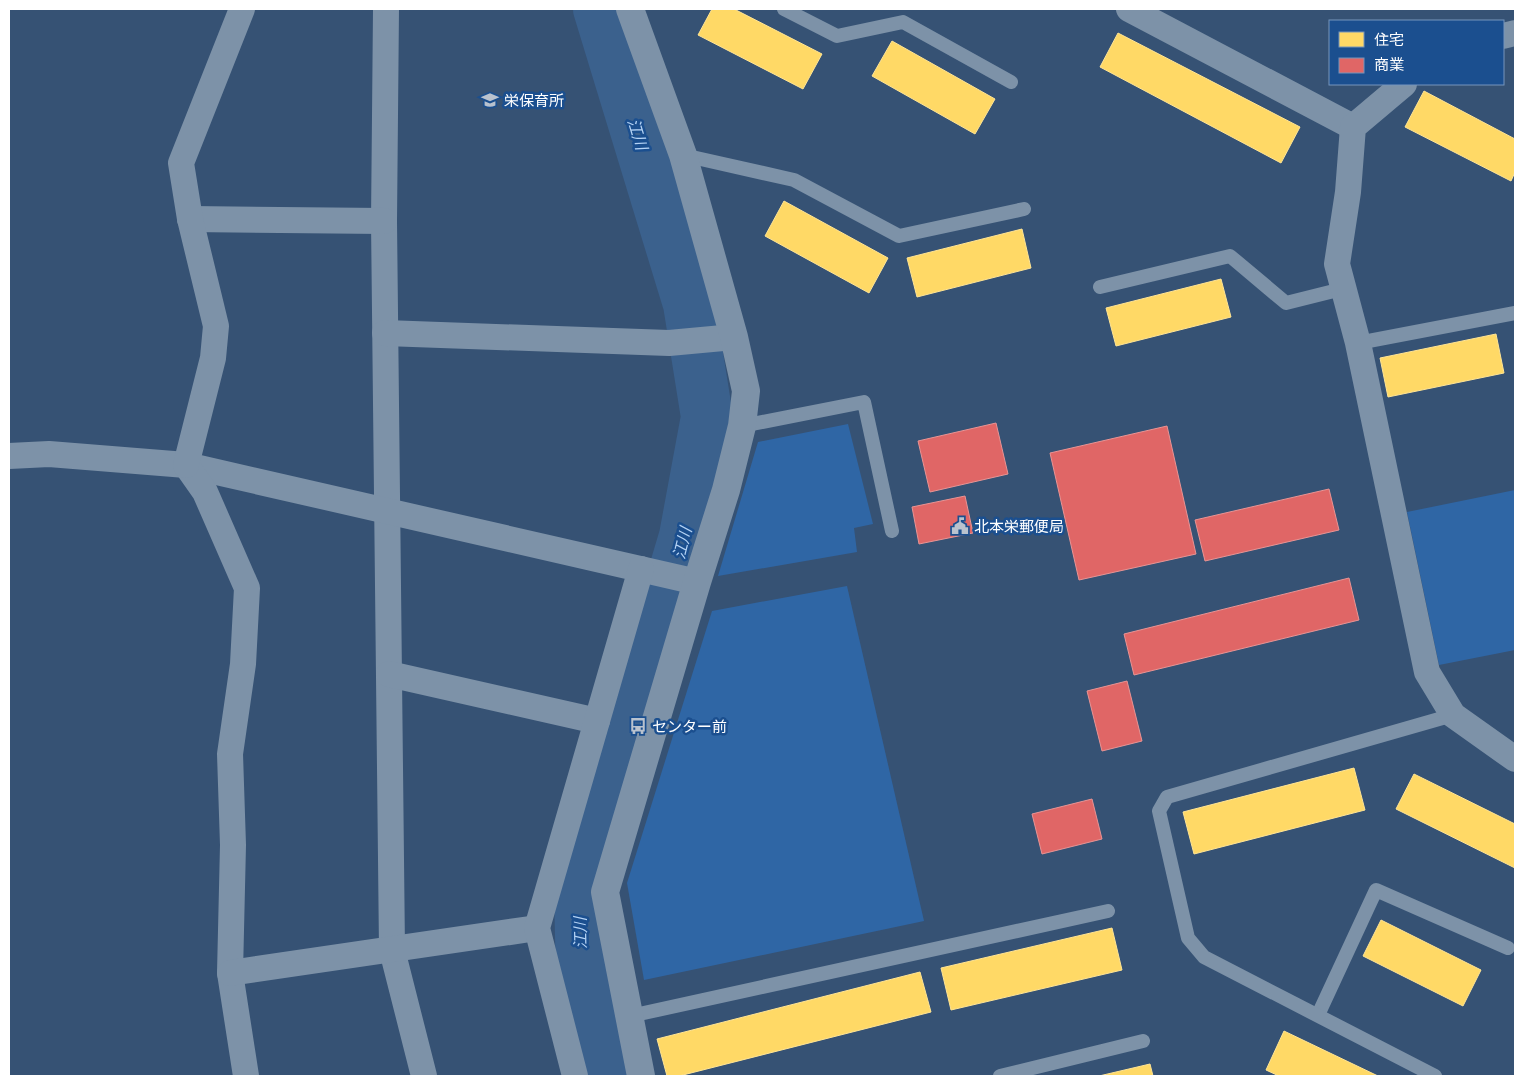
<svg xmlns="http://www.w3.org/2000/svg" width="1524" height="1085" font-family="'PT Sans','Noto Sans JP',sans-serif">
<rect width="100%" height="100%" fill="#365274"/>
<!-- green -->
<g fill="#2f66a5">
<polygon points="848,424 873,524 854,528 857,552 718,576 758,442"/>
<polygon points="1515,490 1515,650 1439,665 1407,512"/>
<polygon points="847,586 924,921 644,980 627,883 712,611"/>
</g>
<!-- homes -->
<g fill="#ffd966" stroke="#ffe494">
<polygon points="712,9 734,9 822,54 803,89 698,35"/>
<polygon points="1118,33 1300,127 1281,163 1100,67"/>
<polygon points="892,41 995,99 975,134 872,76"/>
<polygon points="1424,91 1515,139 1515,172 1511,181 1405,127"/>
<polygon points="784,201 888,258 869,293 765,236"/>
<polygon points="1022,229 1031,268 917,297 907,258"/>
<polygon points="1221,279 1231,317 1116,346 1106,308"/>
<polygon points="1496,334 1504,373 1388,397 1380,358"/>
<polygon points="1354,768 1365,810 1194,854 1183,812"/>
<polygon points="1414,774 1515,824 1515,868 1396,809"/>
<polygon points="1381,920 1481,970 1463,1006 1363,956"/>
<polygon points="1112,928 1122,970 951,1010 941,968"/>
<polygon points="920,972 931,1012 679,1076 667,1076 657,1039"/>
<polygon points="1284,1031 1378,1076 1279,1076 1266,1070"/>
<polygon points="1150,1064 1153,1076 1099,1076"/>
</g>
<!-- shops -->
<g fill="#e06666" stroke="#e99494">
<polygon points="996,423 1008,474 930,492 918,441"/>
<polygon points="1167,426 1196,554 1079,580 1050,453"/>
<polygon points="1329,489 1339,530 1205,561 1195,520"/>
<polygon points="965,496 973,533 919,544 912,507"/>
<polygon points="1349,578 1359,620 1134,675 1124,634"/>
<polygon points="1127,681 1142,741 1102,751 1087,691"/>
<polygon points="1092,799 1102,839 1042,854 1032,814"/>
</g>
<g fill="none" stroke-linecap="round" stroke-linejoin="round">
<!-- river -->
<polyline stroke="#3b618d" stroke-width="52" points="599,9 689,304 707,417 685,536 580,891 582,980 604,1076"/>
<!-- service -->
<g stroke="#7d92a8" stroke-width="14">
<polyline points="784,9 837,36 903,22 1011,82"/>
<polyline points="683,155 794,180 899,236 1024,209"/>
<polyline points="1100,287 1230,256 1286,303 1342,289"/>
<polyline points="1358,343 1515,313"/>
<polyline points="742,426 864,402 892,531"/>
<polyline points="1318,1015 1376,890 1508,948"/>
<polyline points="630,1016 1108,911"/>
<polyline points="1000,1076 1143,1041"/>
<polyline points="1435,1076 1204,957 1188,938 1159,811 1167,797 1453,715"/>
</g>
<!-- minor -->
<g stroke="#7d92a8" stroke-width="26">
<polyline points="386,9 384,221 392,950 424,1076"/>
<polyline points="1129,9 1353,127"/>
<polyline points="1503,36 1515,33"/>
<polyline points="1404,84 1353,127 1348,192 1337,264 1358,343 1427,672 1453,715 1515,759"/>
<polyline points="190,219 384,221"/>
<polyline points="385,333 669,343 734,337"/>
<polyline points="9,456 49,454 186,465 697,582"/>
<polyline points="186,465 205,492 247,588 243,664 230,754 233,845 230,973 246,1076"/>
<polyline points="186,465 213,358 216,326 190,219 181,163 242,9"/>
<polyline points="389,674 597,721"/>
<polyline points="230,973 537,928"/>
<polyline points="575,1076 537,928 641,569"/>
</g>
<!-- tertiary -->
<polyline stroke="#7d92a8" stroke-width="28" points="630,9 683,155 734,337 746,391 742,426 726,490 697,582 605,892 641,1076"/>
</g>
<!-- icons -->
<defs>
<g id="school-bare" transform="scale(1.35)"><path d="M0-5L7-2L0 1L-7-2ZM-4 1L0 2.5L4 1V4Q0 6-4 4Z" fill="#b9c2ce" stroke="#1b4f8f" stroke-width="2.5" paint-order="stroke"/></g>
<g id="civic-bare" transform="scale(1.35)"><path d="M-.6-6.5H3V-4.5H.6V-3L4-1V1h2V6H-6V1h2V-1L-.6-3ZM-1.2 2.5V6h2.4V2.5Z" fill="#b9c2ce" stroke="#1b4f8f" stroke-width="2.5" paint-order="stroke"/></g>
<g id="bus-bare" transform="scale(1.35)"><path d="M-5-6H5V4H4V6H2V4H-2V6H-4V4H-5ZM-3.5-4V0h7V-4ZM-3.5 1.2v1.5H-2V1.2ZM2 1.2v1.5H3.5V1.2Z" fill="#b9c2ce" stroke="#1b4f8f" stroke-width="2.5" paint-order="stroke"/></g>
</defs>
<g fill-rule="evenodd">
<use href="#school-bare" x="490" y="100"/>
<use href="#civic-bare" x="960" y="526"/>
<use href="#bus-bare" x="638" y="726"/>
</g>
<g text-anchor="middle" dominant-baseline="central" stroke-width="5" stroke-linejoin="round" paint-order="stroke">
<!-- poi labels -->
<g font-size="15" fill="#fff" stroke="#1b4f8f" text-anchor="start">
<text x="504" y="100">栄保育所</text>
<text x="974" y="526">北本栄郵便局</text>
<text x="652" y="726">センター前</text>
</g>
<!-- water labels -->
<g font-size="16" font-style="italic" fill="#b5d3f5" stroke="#1b4f8f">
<text transform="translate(638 134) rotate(73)">江川</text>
<text transform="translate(682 543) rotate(-76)">江川</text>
<text transform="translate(580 933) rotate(-91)">江川</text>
</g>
</g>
<!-- border -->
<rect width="1524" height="1085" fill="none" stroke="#ffffff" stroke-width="20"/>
<!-- legend -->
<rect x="1329" y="20" width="175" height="65" fill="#1b4f8f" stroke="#7695bc"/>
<rect x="1339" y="32" width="25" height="15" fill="#ffd966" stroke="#7695bc"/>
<text x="1374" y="45" font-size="15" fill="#ffffff">住宅</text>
<rect x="1339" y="58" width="25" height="15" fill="#e06666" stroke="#7695bc"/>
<text x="1374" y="70" font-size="15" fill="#ffffff">商業</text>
</svg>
